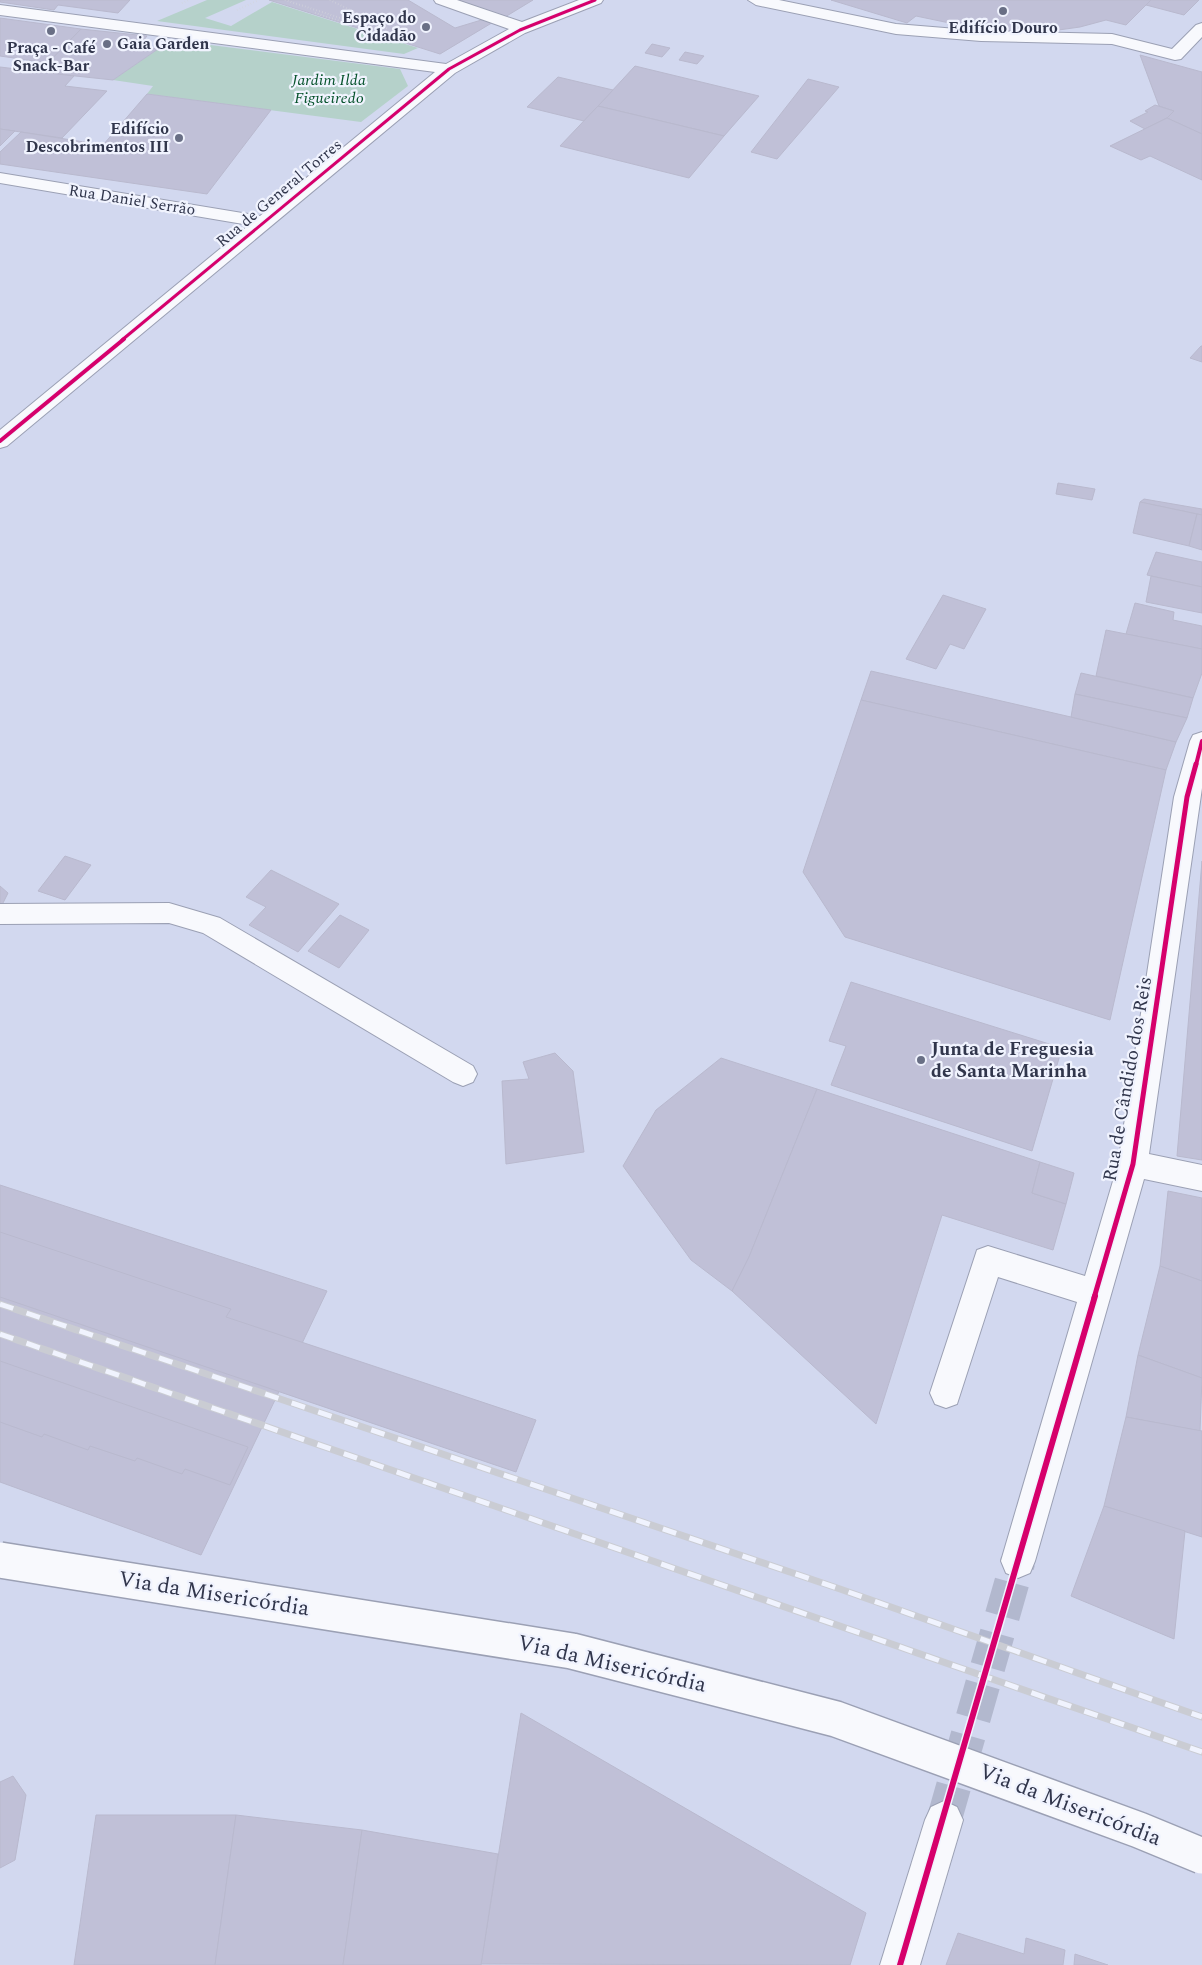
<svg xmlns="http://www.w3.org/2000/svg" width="1202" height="1965" font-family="Spectral,serif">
<rect width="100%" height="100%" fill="#d2d8ef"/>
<!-- green -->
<g fill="#b5d1ca">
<polygon points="207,0 246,0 205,18 231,26 272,2 418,48 404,54 157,21"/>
<polygon points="171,40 400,69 408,86 361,122 147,94 153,86 113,80"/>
</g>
<!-- building -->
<g fill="#c0c0d7" stroke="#b9b9ce">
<polygon points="0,0 130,0 118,13 58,5 54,10 0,2"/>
<polygon points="269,0 408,0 455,28 488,18 495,21 440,54"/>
<polygon points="458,0 533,0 505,17"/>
<polygon points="831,0 1151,0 1126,25 1106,20 1080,27 1037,33 983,30 916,16 907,23"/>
<polygon points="1151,0 1199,0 1184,15 1146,5"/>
<polygon points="0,18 81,29 48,63 0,56"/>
<polygon points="81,29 147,36 139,46 158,49 113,80 29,71 38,62 48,63"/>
<polygon points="652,44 670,48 662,57 645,53"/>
<polygon points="685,52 704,56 697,64 679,60"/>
<polygon points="1140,55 1202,72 1202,134 1167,118 1174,111 1159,106"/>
<polygon points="635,66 759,96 724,136 598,106"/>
<polygon points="0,67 74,76 65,86 107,91 62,138 0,129"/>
<polygon points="558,77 613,90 584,121 527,107"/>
<polygon points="808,79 839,87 777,159 751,152"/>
<polygon points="147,94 271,110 207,194 0,164 0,152 21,132 103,145"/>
<polygon points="1155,105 1174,111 1167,118 1145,129 1130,121 1148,112 1145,111"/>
<polygon points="598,106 724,136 689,178 560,146"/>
<polygon points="1167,118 1202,134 1202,180 1150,156 1141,160 1110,146"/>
<polygon points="0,129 15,131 0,146"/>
<polygon points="1201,346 1202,346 1202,362 1190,358"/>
<polygon points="1058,483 1095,489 1092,500 1056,494"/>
<polygon points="1144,499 1202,509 1202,515 1140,502"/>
<polygon points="1140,502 1197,514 1189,546 1133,533"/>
<polygon points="1197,514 1202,515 1202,550 1189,546"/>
<polygon points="1156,552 1202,562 1202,587 1147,575"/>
<polygon points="1151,576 1202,587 1202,613 1146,602"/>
<polygon points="943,595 986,609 964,649 950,644 936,669 906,659"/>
<polygon points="1135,603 1174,612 1173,620 1202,626 1202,649 1126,634"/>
<polygon points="1106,630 1202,649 1202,673 1193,698 1096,676"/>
<polygon points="871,671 1071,717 1176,742 1166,770 861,700"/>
<polygon points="1081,673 1193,698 1187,718 1075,694"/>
<polygon points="1075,694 1187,718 1176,742 1071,717"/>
<polygon points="861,700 1166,770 1110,1020 845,937 803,872"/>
<polygon points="65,856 91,865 65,900 38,891"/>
<polygon points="1202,861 1202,1160 1177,1156"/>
<polygon points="271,870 339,904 298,952 249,925 266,907 246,897"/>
<polygon points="0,886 8,893 2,905 0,905"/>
<polygon points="340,915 369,930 339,968 308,951"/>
<polygon points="851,982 1062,1048 1032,1151 831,1085 846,1046 829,1041"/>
<polygon points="555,1053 573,1071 584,1152 506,1164 502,1081 529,1079 523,1062"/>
<polygon points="721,1058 817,1089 749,1257 732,1291 691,1260 623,1166 656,1110"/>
<polygon points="817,1089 1040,1162 1032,1193 1066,1204 1053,1250 942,1215 876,1424 732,1291 749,1257"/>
<polygon points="1040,1162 1074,1173 1066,1204 1032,1193"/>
<polygon points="0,1185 327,1291 201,1555 0,1482"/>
<polygon points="1168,1191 1202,1198 1202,1281 1160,1266"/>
<polygon points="0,1232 231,1309 226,1317 536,1420 516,1472 0,1297"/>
<polygon points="1160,1266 1202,1281 1202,1378 1138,1355"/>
<polygon points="1138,1355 1202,1378 1200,1431 1126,1417"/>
<polygon points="0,1361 248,1447 230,1485 185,1469 182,1474 137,1458 135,1461 90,1446 88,1450 44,1434 42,1437 0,1422"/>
<polygon points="1126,1417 1202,1431 1202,1537 1104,1506"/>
<polygon points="1104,1506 1185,1531 1174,1639 1071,1596"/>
<polygon points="521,1713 866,1913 850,1965 481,1964"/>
<polygon points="13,1776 26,1795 15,1860 0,1868 0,1782"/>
<polygon points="96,1815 236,1815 215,1965 74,1965"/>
<polygon points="236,1815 362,1830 343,1965 215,1965"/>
<polygon points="362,1830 498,1854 481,1965 343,1965"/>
<polygon points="958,1933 1024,1954 1026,1938 1065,1950 1063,1965 946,1965"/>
<polygon points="1075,1954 1108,1965 1074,1965"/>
</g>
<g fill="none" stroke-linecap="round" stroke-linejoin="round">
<!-- minor-tunnel -->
<polyline stroke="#b2b8ce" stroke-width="35" stroke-dasharray="35 18" stroke-linecap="butt" points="944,1820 1018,1561"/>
<!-- minor casing -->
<g stroke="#9ba0b4" stroke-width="2">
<g id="minor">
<polygon points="434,0 457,0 522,22 579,0 603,0 601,3 525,33 455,73 7,446 0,448 0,430 249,225 0,183 0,173 260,216 435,72 0,15 0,5 446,64 509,29 436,3"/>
<polygon points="748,0 779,0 896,24 981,31 1112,34 1172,49 1196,25 1202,23 1202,37 1181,59 1175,60 1112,44 981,41 896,34 756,5"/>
<polygon points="1202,732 1202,788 1149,1154 1202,1165 1202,1191 1144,1179 1035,1561 1030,1573 1018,1578 1006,1573 1001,1561 1077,1302 998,1277 957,1404 946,1408 935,1404 930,1393 977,1250 988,1246 1085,1276 1118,1164 1174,797 1190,741 1193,735"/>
<polygon points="169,903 220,918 473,1066 477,1074 473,1082 463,1086 453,1082 203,933 169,923 0,924 0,904"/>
<polygon points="944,1801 957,1807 963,1820 920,1965 880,1965 925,1820 931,1807"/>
</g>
</g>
<!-- path -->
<g stroke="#d3d5db" stroke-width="2" stroke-dasharray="0.5 2.5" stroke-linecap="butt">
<polyline points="285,0 365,26"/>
<polyline points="330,0 388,29"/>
<polyline points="182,3 189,0"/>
<polyline points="237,10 259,0"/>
<polyline points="315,13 349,24"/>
</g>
<!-- minor -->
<use href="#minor" fill="#f8f9fd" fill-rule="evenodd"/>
<!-- rail casing -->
<g stroke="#caccd3" stroke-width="7">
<g id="rail">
<polyline points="0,1304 840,1589 1202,1717"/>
<polyline points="0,1334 1202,1752"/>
</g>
</g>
<!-- rail -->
<use href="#rail" stroke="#f0f3fe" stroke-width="5" stroke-dasharray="14" stroke-linecap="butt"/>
<!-- major-bridge casing -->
<g stroke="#9ba0b4" stroke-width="38" stroke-linecap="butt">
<polyline id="major-bridge" points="0,1560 572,1651 836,1719 1139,1830 1202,1856"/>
</g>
<!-- major-bridge -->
<use href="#major-bridge" stroke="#f8f9fd" stroke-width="35"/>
<!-- cycleway-far3 casing -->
<g stroke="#f0f3fe" stroke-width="5">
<polyline id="cycleway-far3" points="122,340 449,69 520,30 595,0"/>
</g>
<!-- cycleway-far2 casing -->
<g stroke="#f0f3fe" stroke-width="6">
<g id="cycleway-far2">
<polyline points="0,441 124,339"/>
<polyline points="1196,765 1202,741"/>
</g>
</g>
<!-- cycleway-far1 casing -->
<g stroke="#f0f3fe" stroke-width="8">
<polyline id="cycleway-far1" points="1094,1298 1133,1164 1187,797 1196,764"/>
</g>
<!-- cycleway casing -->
<g stroke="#f0f3fe" stroke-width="9">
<polyline id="cycleway" points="900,1965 1095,1296"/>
</g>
<!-- cycleway-far3 -->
<use href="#cycleway-far3" stroke="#d6006c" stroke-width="3"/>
<!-- cycleway-far2 -->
<use href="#cycleway-far2" stroke="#d6006c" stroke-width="4"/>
<!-- cycleway-far1 -->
<use href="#cycleway-far1" stroke="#d6006c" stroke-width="5"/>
<!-- cycleway -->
<use href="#cycleway" stroke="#d6006c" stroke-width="6"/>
</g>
<!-- markers -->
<g fill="#696f85" stroke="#f0f3fe" stroke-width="2">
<circle cx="1003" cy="11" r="5"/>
<circle cx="426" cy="27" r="5"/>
<circle cx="51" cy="31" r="5"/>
<circle cx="107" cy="44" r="5"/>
<circle cx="179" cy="138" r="5"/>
<circle cx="921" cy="1060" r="5"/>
</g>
<g text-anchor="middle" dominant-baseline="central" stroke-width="4.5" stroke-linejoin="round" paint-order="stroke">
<!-- far-poi labels -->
<g font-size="16" font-weight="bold" fill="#31364c" stroke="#f0f3fe" text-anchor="end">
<text x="416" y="18">Espaço do<tspan x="416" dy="18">Cidadão</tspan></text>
<text x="1003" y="28" text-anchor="middle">Edifício Douro</text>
<text x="117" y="44" text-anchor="start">Gaia Garden</text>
<text x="51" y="48" text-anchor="middle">Praça - Café<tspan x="51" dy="18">Snack-Bar</tspan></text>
<text x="169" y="129">Edifício<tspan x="169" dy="18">Descobrimentos III</tspan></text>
</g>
<!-- far-park labels -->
<g font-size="16" font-style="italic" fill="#05522b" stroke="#f0f3fe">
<text x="329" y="80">Jardim Ilda<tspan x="329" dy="18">Figueiredo</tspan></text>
</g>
<!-- far-street labels -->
<g font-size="16" fill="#31364c" stroke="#f0f3fe">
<text transform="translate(279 193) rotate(-40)">Rua de General Torres</text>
<text transform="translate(132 200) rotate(9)">Rua Daniel Serrão</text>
</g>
<!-- poi labels -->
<g font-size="19" font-weight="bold" fill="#31364c" stroke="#f0f3fe" text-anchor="start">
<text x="931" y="1049">Junta de Freguesia<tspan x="931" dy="22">de Santa Marinha</tspan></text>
</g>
<!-- street labels -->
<g font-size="19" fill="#31364c" stroke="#f0f3fe">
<text transform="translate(1128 1079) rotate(-80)">Rua de Cândido dos Reis</text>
</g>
<!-- near-street labels -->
<g font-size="22" fill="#31364c" stroke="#f0f3fe">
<text transform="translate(214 1594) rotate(9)">Via da Misericórdia</text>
<text transform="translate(612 1664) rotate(13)">Via da Misericórdia</text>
<text transform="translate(1070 1805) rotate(21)">Via da Misericórdia</text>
</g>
</g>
</svg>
